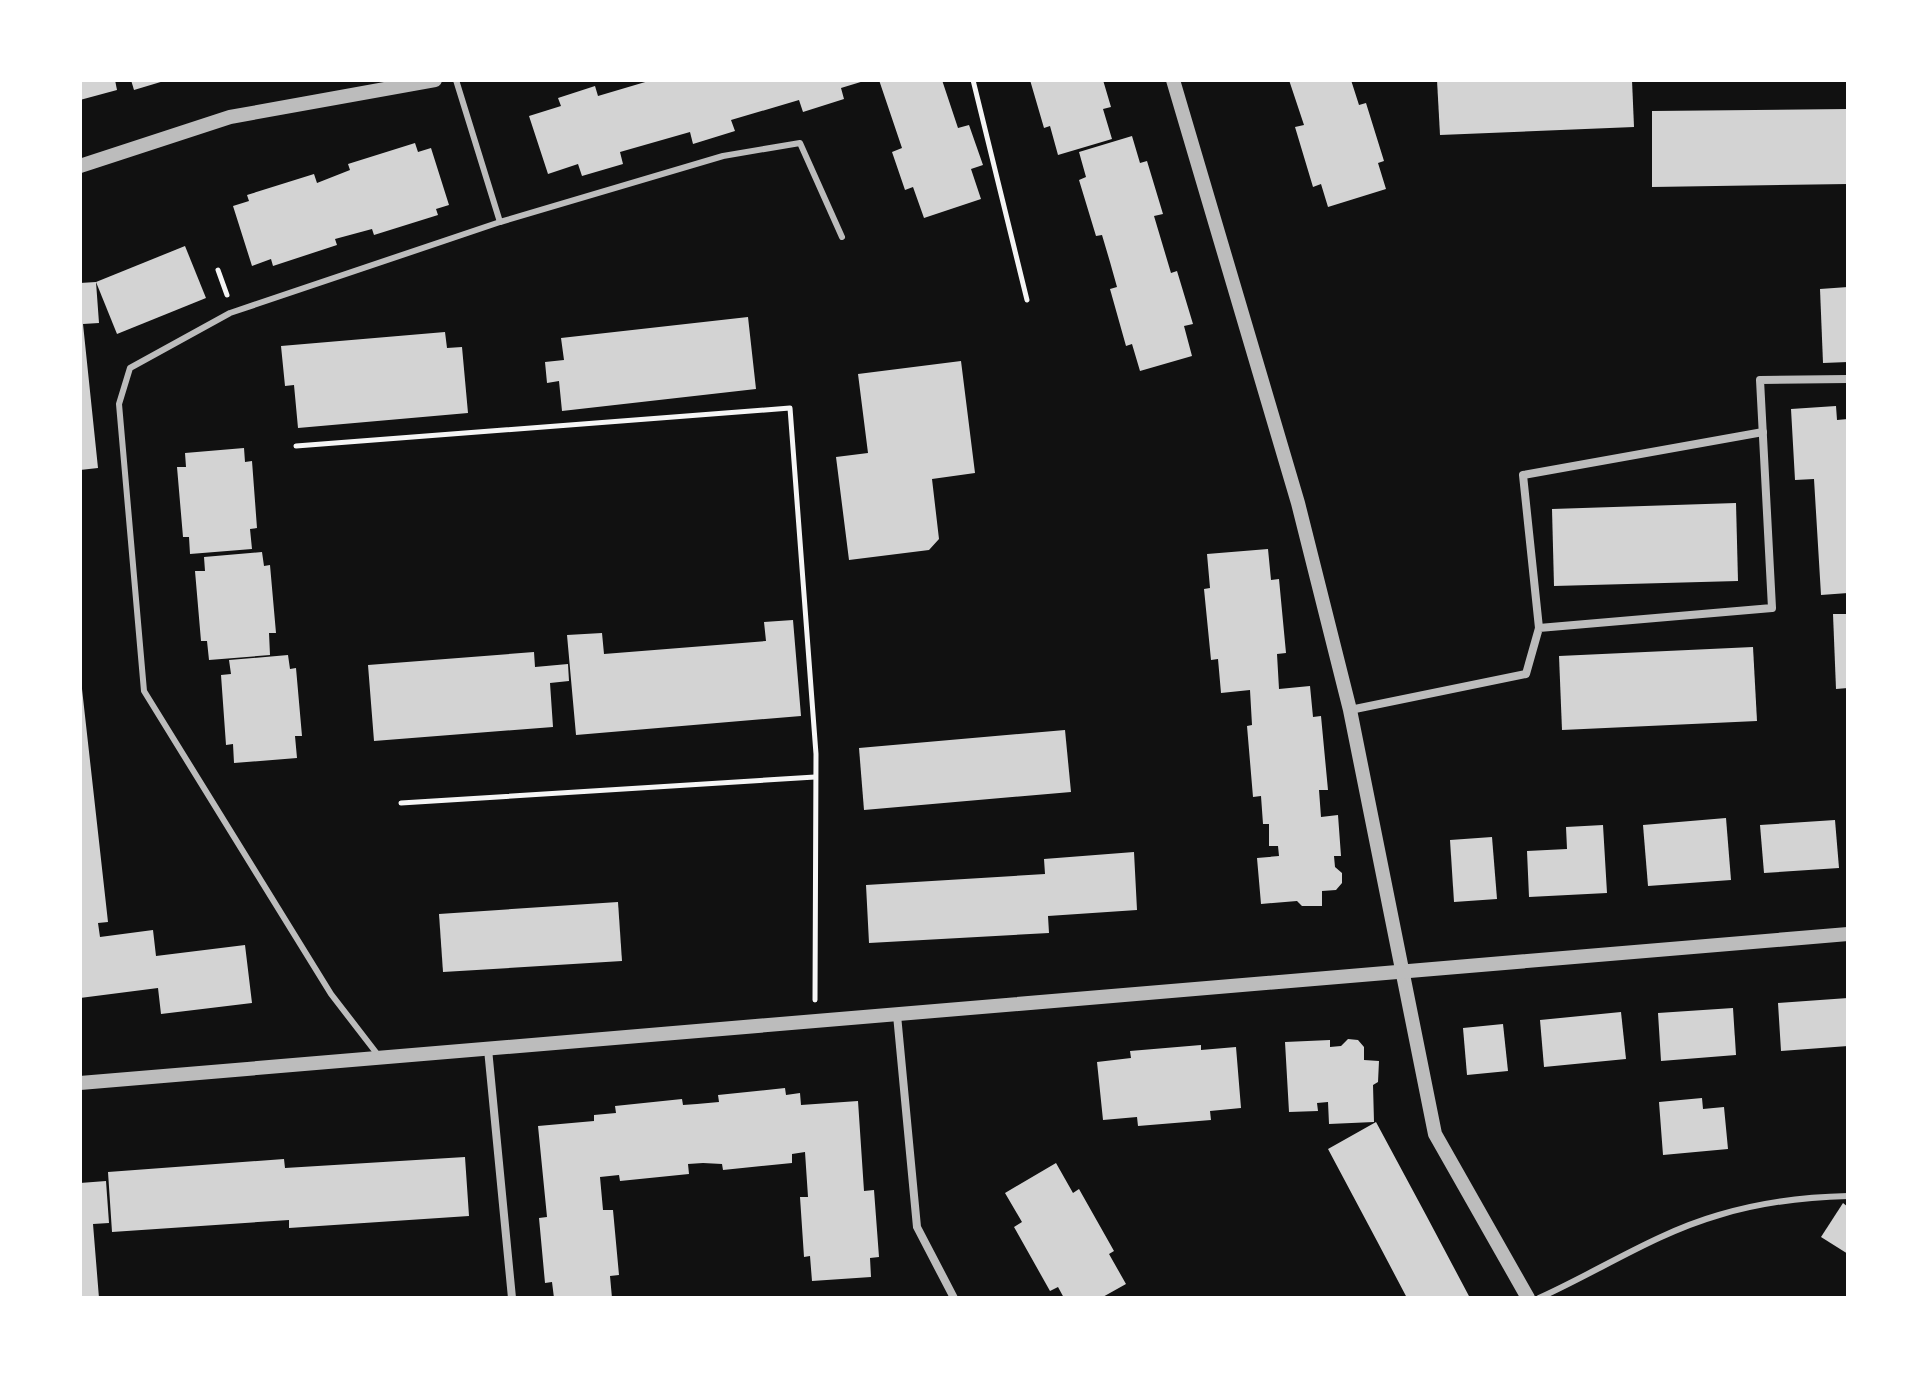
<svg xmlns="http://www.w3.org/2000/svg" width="1928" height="1378" font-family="Inter,sans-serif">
<rect width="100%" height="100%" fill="#111"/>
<!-- building -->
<g fill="#d3d3d3">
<polygon points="80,80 115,80 117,90 80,100"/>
<polygon points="131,80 164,80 164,81 134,90"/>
<polygon points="652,80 863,80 864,81 841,88 844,99 803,112 799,100 731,120 735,131 693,144 690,132 620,152 623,164 582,176 578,164 548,174 529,116 561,106 558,98 595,86 598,96"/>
<polygon points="879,80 942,80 958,128 969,125 983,165 971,169 981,199 924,218 913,187 905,190 892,152 902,148"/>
<polygon points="1030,80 1103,80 1111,107 1103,109 1112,139 1058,155 1050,126 1044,128"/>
<polygon points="1289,80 1351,80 1359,105 1366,103 1384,161 1378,163 1386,189 1328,207 1321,184 1313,187 1295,127 1304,125"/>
<polygon points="1437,80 1632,80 1634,127 1440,135"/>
<polygon points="1848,109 1848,184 1652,187 1652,111"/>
<polygon points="1132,136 1140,163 1147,161 1163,214 1154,216 1171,273 1177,271 1193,324 1184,326 1192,356 1140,371 1132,344 1126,346 1110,289 1117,287 1110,262 1102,235 1096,236 1079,180 1086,177 1079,152"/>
<polygon points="415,143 418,152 431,148 449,205 436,209 438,215 374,235 372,229 335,239 337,245 273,266 271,259 252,266 233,206 249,201 247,195 314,174 317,183 350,170 348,164"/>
<polygon points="185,246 206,298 117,334 96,282"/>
<polygon points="96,282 99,323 83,324 98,468 80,470 80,283"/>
<polygon points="1848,287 1848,362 1823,363 1820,289"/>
<polygon points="748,317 756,389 562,411 559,381 547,383 545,362 564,360 561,338"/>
<polygon points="445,332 447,348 462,347 468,413 298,428 294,385 285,386 281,346"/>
<polygon points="961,361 975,473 932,479 939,539 929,550 849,560 836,457 868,453 858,374"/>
<polygon points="1836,406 1837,420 1848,419 1848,593 1821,595 1814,479 1795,480 1791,409"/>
<polygon points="244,448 245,462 252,461 257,528 250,529 252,549 190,554 189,537 183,537 177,467 186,467 185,453"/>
<polygon points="1736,503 1738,581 1554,586 1552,509"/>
<polygon points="1268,549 1271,580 1279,579 1286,653 1277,654 1279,689 1310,686 1313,717 1321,716 1328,790 1319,790 1321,817 1338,815 1341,856 1334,856 1335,867 1342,873 1342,883 1336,890 1322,891 1322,906 1302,906 1297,901 1261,904 1257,858 1279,856 1278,846 1269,846 1269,824 1263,824 1261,796 1253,797 1247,726 1252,725 1250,690 1221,693 1218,659 1211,660 1204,589 1210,588 1207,554"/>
<polygon points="262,552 264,566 270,565 276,633 269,633 270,655 209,660 207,641 201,641 195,571 205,571 204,557"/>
<polygon points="1833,614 1848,614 1848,688 1836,689"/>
<polygon points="793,620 801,716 576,735 567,635 602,633 604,654 766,641 764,622"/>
<polygon points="1753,647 1757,721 1562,730 1559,656"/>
<polygon points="534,652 535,667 568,664 569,681 550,683 553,727 374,741 368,665"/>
<polygon points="288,655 290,669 296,668 302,736 295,736 297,758 234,763 233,744 226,745 221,675 231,674 229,660"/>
<polygon points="80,671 108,922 98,923 100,937 153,930 156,956 245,945 252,1003 161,1014 158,988 80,998"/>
<polygon points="1065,730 1071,792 864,810 859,748"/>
<polygon points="1726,818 1731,880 1648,886 1643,825"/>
<polygon points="1835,820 1839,868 1764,873 1760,825"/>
<polygon points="1603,825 1607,893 1529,897 1527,851 1567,849 1566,827"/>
<polygon points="1492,837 1497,899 1454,902 1450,840"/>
<polygon points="1134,852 1137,910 1048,916 1049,933 869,943 866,885 1045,874 1044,859"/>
<polygon points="618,902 622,961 443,972 439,914"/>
<polygon points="1848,998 1848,1046 1781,1051 1778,1003"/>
<polygon points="1733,1008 1736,1055 1661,1061 1658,1013"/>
<polygon points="1621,1012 1626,1059 1544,1067 1540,1020"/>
<polygon points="1503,1024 1508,1071 1467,1075 1463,1028"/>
<polygon points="1348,1039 1358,1040 1364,1047 1364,1060 1379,1061 1378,1082 1373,1085 1374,1122 1329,1124 1328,1102 1317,1103 1318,1111 1289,1112 1285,1042 1330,1040 1330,1047 1341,1046"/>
<polygon points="1201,1045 1201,1050 1236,1047 1241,1108 1210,1111 1211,1120 1138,1126 1137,1117 1103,1120 1097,1062 1131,1058 1130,1051"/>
<polygon points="785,1088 786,1095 800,1093 801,1105 858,1101 864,1191 874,1190 879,1257 870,1258 871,1277 812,1281 810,1256 804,1257 800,1197 808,1197 805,1152 792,1154 792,1163 723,1170 722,1164 703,1163 688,1164 689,1174 620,1181 619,1175 600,1177 603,1210 613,1210 619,1275 610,1276 612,1298 554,1298 552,1282 545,1283 539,1218 547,1217 538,1126 594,1121 594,1115 616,1113 615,1106 682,1099 683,1105 697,1104 719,1102 718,1095"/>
<polygon points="1702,1098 1703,1109 1724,1107 1728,1149 1663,1155 1659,1102"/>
<polygon points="1376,1122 1426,1215 1470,1298 1407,1298 1377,1241 1328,1149"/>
<polygon points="465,1157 469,1216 289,1228 289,1220 112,1232 108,1172 284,1159 285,1168"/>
<polygon points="1056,1163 1073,1193 1079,1189 1114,1251 1109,1254 1126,1284 1101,1298 1064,1298 1058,1287 1050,1291 1014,1227 1022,1222 1005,1193"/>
<polygon points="106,1181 109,1223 93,1224 99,1298 80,1298 80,1183"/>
<polygon points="1843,1203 1848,1207 1848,1254 1821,1237"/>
</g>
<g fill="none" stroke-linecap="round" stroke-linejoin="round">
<!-- path -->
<g stroke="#f5f5f5" stroke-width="5">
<polyline points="973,80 1027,300"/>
<polyline points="218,270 227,295"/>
<polyline points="296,446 790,408 816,754 815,1000"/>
<polyline points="401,803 815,777"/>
</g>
<!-- service -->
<g stroke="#bcbcbc" stroke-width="6">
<polyline points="456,80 500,222"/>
<polyline points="378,1055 331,994 144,691 119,404 130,368 230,313 500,222 723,156 800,143 842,237"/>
<path d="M1539,1298C1599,1271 1656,1233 1719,1215C1762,1202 1804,1197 1848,1196"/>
</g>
<!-- minor -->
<g stroke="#bcbcbc" stroke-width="8">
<polyline points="1539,628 1523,475 1763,432"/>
<polyline points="1350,710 1526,674 1539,628 1772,608 1760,380 1848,379"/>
<polyline points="897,1015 917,1227 954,1298"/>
<polyline points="488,1049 512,1298"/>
</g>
<!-- tertiary -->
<g stroke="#bcbcbc" stroke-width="14">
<polyline points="1173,80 1298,503 1350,710 1435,1134 1528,1298"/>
<polyline points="80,166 230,117 435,80"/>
<polyline points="80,1083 1848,934"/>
</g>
</g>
<!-- border -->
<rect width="1928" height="1378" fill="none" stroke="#ffffff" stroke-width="164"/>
</svg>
